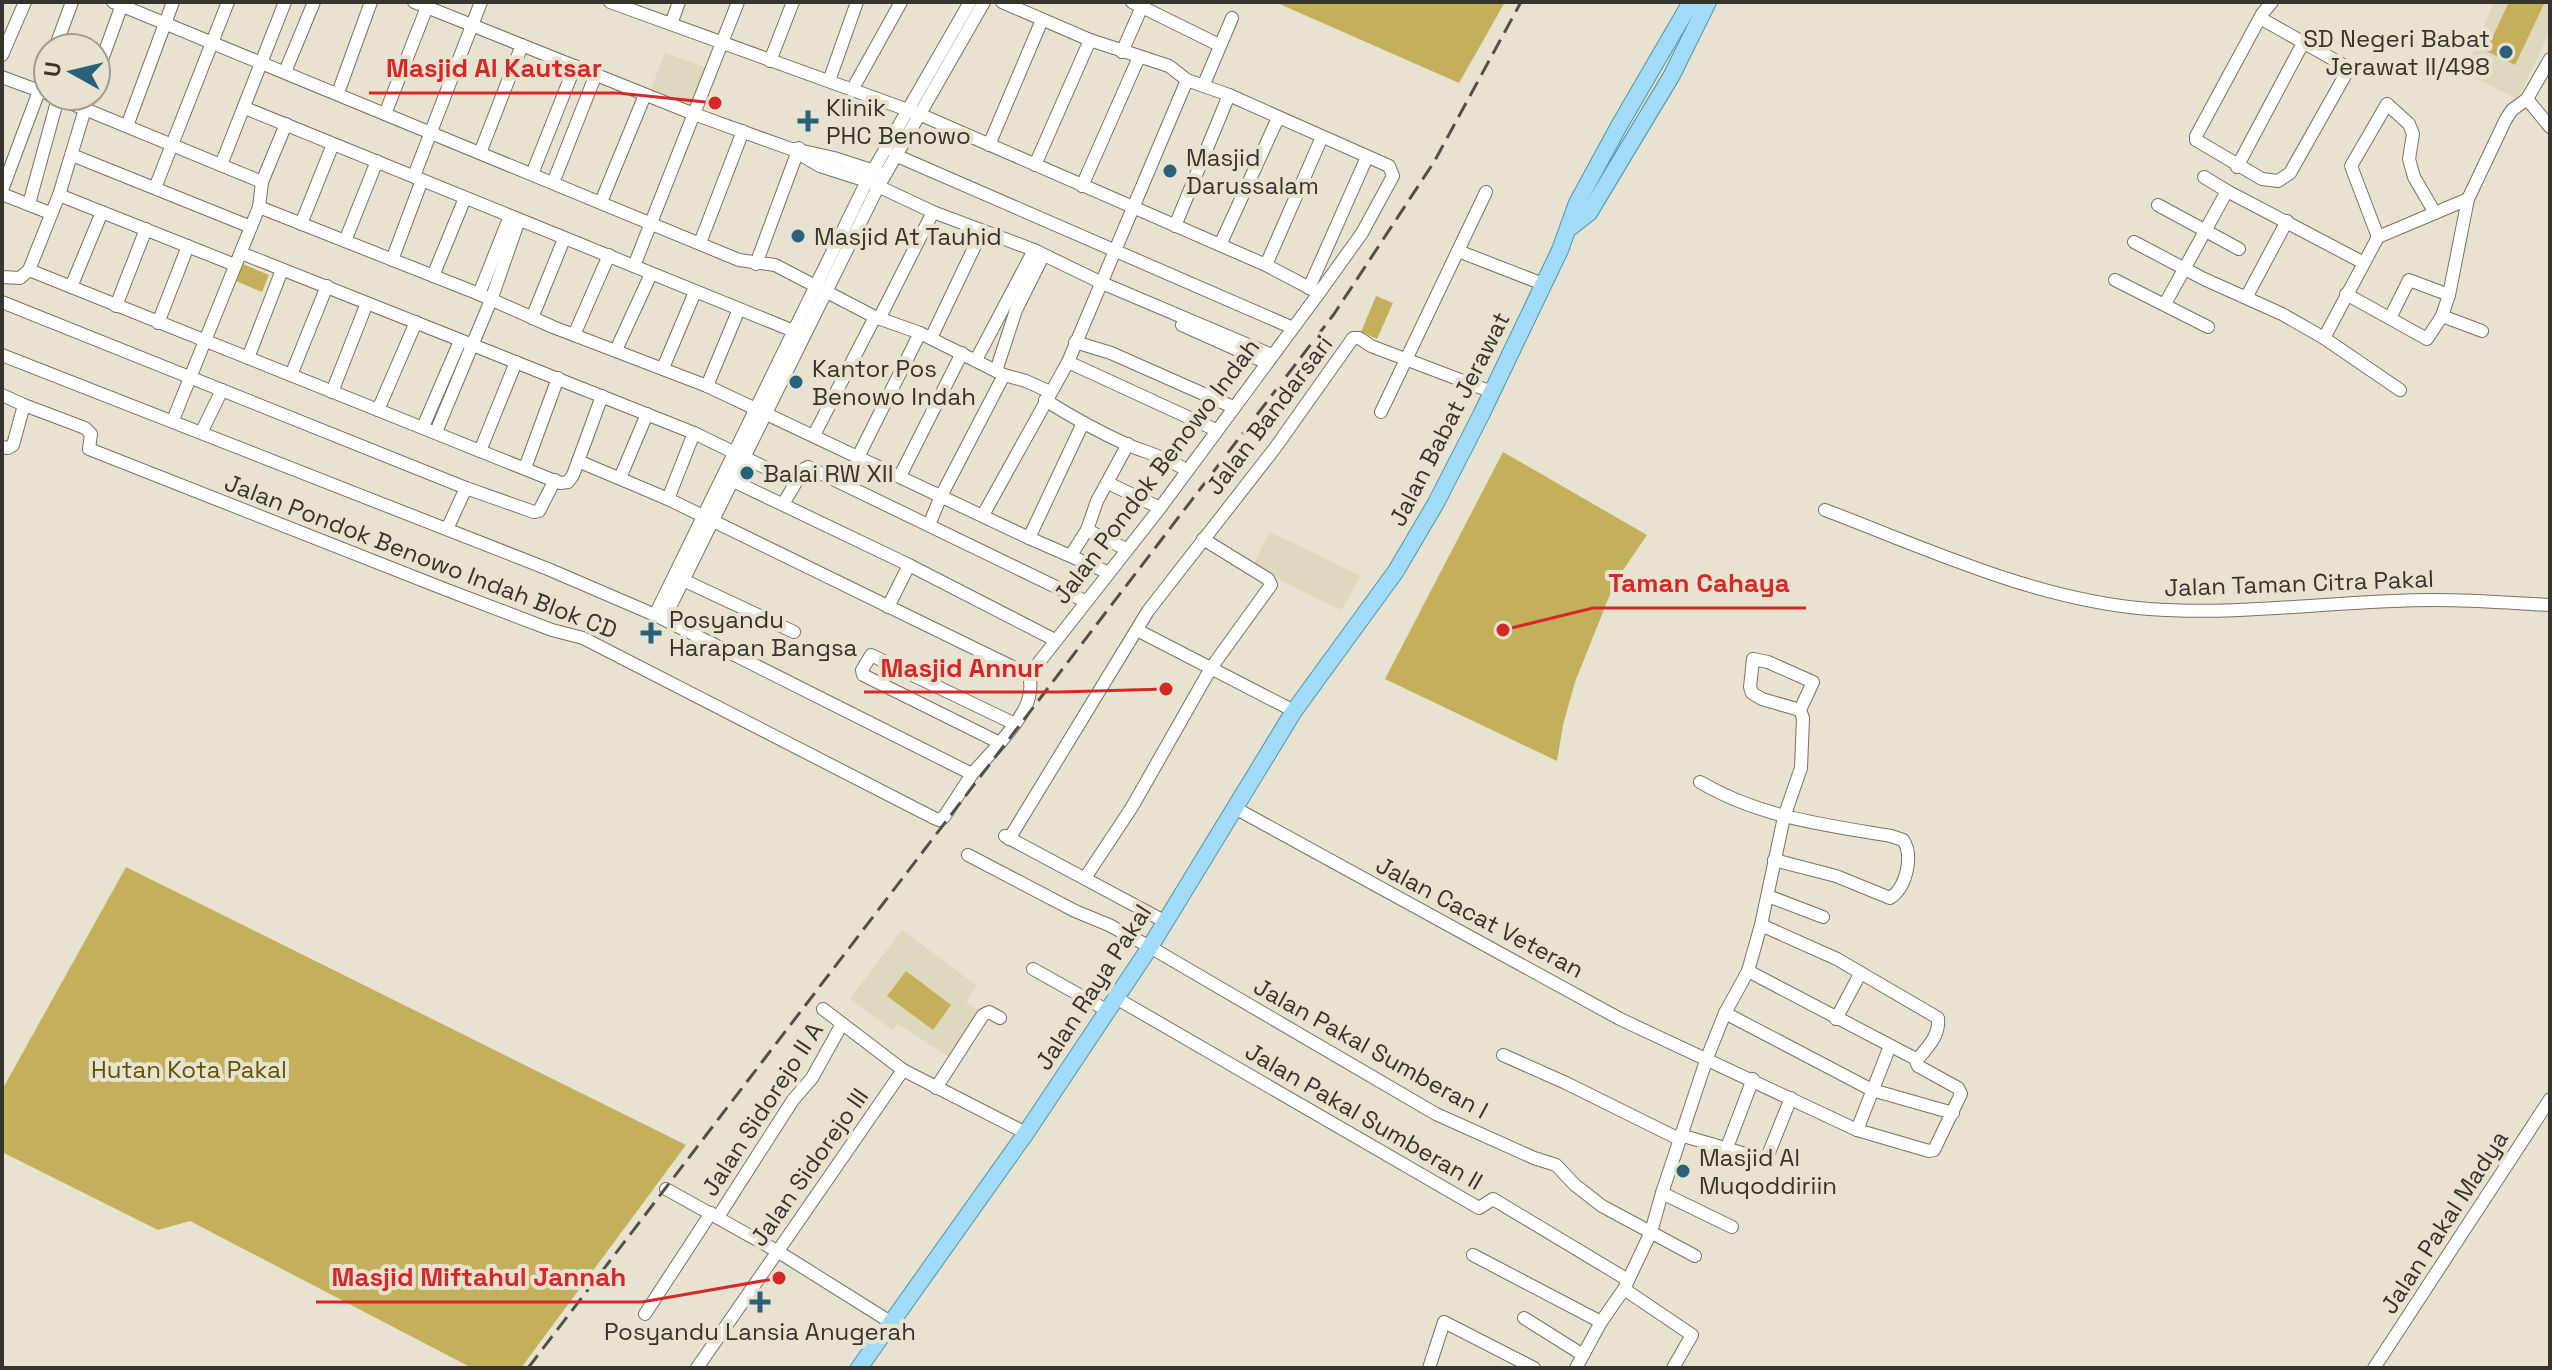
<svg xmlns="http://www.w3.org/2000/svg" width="2552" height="1370" font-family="'Space Grotesk',sans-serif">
<rect width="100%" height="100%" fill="#e7e3d0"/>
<!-- built -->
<g fill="#ded8be">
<polygon points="2494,2 2550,2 2550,31 2518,99 2464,73"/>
<polygon points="665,53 707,68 690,111 649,94"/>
<polygon points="1270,532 1361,576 1341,610 1252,566"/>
<polygon points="902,930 977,986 966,1002 981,1013 951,1058 898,1024 893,1030 850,999"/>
</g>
<!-- green -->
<g fill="#c4b05b">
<polygon points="1275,2 1505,2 1459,83"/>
<polygon points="2509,2 2545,2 2515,65 2486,51"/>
<polygon points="243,264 269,275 262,292 236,281"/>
<polygon points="1376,296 1393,303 1377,339 1361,332"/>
<polygon points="1503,452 1647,535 1615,582 1575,682 1563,725 1557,761 1385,679"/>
<polygon points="126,867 686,1145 521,1368 472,1368 190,1221 158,1230 2,1152 2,1090"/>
<polygon points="906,971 951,1005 933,1030 887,996"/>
</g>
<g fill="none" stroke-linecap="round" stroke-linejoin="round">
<!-- minor casing -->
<g stroke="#777362" stroke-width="14">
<g id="minor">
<polyline points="113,2 739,260 775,265 875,317 920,333 1004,375 1026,381 1050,392"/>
<polyline points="414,2 694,114 791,149 820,166 867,181 933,212 1034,250 1102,283 1272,355"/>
<polyline points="610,2 919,114 1266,265 1319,293"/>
<polyline points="1002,2 1090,40 1169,66 1187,80 1229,95 1389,166 1393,176 1362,233 1319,293 1160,508 1029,675"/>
<polyline points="1132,2 1219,45"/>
<polyline points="2260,18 2345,66 2347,72 2290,173 2278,181 2262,179 2196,140 2196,136 2262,14 2272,2"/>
<polyline points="671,24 679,2"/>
<polyline points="55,48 72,2"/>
<polyline points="1122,52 1144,2"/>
<polyline points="2,55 25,2"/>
<polyline points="770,61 793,2"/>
<polyline points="285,72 314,2"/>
<polyline points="96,76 123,2"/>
<polyline points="2,77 45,93"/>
<polyline points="829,81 857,2"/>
<polyline points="1204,84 1232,18"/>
<polyline points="852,90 901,2"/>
<polyline points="338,93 371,2"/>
<polyline points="53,96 262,182"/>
<polyline points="2527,99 2550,127"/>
<polyline points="245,108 801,334"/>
<polyline points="385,114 427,7"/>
<polyline points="127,126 173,2"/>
<polyline points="989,145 1042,20"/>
<polyline points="794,149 834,158 880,173"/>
<polyline points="480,153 522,45"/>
<polyline points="72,155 251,227"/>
<polyline points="895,155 1293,328"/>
<polyline points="221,165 285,2"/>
<polyline points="1035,165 1090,40"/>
<polyline points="2237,167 2303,43"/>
<polyline points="532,174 575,66"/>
<polyline points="414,176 481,2"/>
<polyline points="2204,177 2227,191"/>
<polyline points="553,183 596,74"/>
<polyline points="1082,186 1139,57"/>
<polyline points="155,188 228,2"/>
<polyline points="2,190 48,67"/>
<polyline points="2,194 50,213"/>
<polyline points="59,195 235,265"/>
<polyline points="2468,199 2449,295 2442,316 2482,331"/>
<polyline points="601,202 645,95"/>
<polyline points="29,204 58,98"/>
<polyline points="2158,205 2239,249"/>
<polyline points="259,207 479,294 553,327 707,386 1029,538 1107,572"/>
<polyline points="301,224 333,144"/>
<polyline points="1175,226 1229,95"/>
<polyline points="2378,237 2351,166 2387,104 2409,124 2413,134 2409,159 2414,177 2435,213"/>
<polyline points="345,241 377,161"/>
<polyline points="2134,242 2204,279 2282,314 2324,338 2400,390"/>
<polyline points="700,243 743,131"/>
<polyline points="1220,245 1278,118"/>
<polyline points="1458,251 1543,284"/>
<polyline points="241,253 694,433 795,482"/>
<polyline points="392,260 422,180"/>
<polyline points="756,264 799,148"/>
<polyline points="1266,265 1322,137"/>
<polyline points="634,266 738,2"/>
<polyline points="29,270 560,483 568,482 573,475 602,396"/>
<polyline points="433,276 465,198"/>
<polyline points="2,277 20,278 29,270 59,195 89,96"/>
<polyline points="2115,280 2208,327"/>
<polyline points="71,287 102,212"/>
<polyline points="1309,288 1367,157"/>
<polyline points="479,294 510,216"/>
<polyline points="2346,294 2427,339 2442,316"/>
<polyline points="2247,296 2287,221"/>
<polyline points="2,302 466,488 534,512 539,511 555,480"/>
<polyline points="2165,304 2227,191 2362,262"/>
<polyline points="116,306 146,229"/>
<polyline points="880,317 933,212"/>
<polyline points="532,318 564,239"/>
<polyline points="2390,318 2409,280 2449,295"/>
<polyline points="158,323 188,246"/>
<polyline points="1182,325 1267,363"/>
<polyline points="574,335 609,255"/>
<polyline points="931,338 982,231"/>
<polyline points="2324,338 2378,237 2468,199 2506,119 2512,110 2527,99 2550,59"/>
<polyline points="1075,342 1111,353 1233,407"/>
<polyline points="616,350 651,274"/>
<polyline points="2,355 548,569 655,615 972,774 1000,743"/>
<polyline points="248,358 282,270"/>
<polyline points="976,360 1034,250"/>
<polyline points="1068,362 1216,430"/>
<polyline points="663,368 695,292"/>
<polyline points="996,371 1016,310 1043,256"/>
<polyline points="291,375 327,286"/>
<polyline points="707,386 739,309"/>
<polyline points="332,392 367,303"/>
<polyline points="2,395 24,405"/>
<path d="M1045,400C1072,417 1099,432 1128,445C1148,453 1168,458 1186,470"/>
<polyline points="378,410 416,322"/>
<polyline points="1381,412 1486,192"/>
<polyline points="173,420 259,207 262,182 286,124"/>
<polyline points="423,427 460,341"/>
<polyline points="202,431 222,390"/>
<polyline points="436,432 491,300 519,220"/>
<polyline points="814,435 875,317"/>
<polyline points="2,447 8,448 13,445 24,405 85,428 91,434 89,449 447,590 552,630 583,638 934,818 939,820 944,817 972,774"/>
<polyline points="480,451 516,362"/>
<polyline points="858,457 920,333"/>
<polyline points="578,461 668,499 1029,675"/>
<polyline points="525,468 558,378"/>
<polyline points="900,476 962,353"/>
<polyline points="620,478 647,414"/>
<polyline points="727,478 909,565 1055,640"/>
<polyline points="1108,483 1160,508"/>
<polyline points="668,499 694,433"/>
<polyline points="783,504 804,469 808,467 1085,601"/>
<path d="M1825,510C1930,550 2036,600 2149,609C2244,616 2340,600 2435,600C2473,600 2512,603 2550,605"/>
<polyline points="983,515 1068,362 1187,80"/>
<polyline points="929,525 941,496 1004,375"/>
<polyline points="447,529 466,488"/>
<polyline points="1087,530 1097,501 1128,444"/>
<polyline points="1029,538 1083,423"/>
<polyline points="1071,555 1087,530 1126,549"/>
<polyline points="683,580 794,632"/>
<polyline points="888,607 909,565"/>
<polyline points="655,615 867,181 970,2"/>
<polyline points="664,619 878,187 984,2"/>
<polyline points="1137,630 1294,711"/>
<path d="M1015,724L871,655L862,670L863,675L1000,743C1016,723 1036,702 1029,675"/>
<path d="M1700,782C1759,817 1825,825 1891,836L1903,840C1914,856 1906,888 1890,898L1836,876L1774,860"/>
<path d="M1235,808L1620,1019L1857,1130L1929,1151L1934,1150L1961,1094L1958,1088L1918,1066L1916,1061C1927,1048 1940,1036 1938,1018L1837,959L1761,925"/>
<polyline points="1005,836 1164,921"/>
<polyline points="1009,839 1148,611 1275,448 1353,338 1359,338 1371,346 1492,392"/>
<polyline points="968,855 1075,911 1109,925 1150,947 1436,1114 1534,1158 1556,1165 1575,1185 1602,1206 1695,1256"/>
<polyline points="1085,878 1132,807 1211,668 1271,585 1268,579 1203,539"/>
<polyline points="1768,896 1823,917"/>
<polyline points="1033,969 1108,1011"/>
<polyline points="1748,971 1916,1059"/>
<polyline points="1116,998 1479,1208 1493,1199 1628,1280"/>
<polyline points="823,1009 903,1070 1026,1133"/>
<polyline points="1725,1013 1872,1090 1953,1113"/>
<polyline points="1836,1019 1860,974"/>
<polyline points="1503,1055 1566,1083 1679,1139"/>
<polyline points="936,1088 983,1015 989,1012 1000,1018"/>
<polyline points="1857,1130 1890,1046"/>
<polyline points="1680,1135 1766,1160 1791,1098"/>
<polyline points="1726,1150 1753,1079"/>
<polyline points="666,1189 777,1251 892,1323"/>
<polyline points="1662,1193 1732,1227"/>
<polyline points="718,1217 793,1100 812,1078 842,1024"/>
<polyline points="1473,1255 1601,1322"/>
<polyline points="1624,1289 1692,1335 1673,1368"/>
<polyline points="645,1314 711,1213"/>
<polyline points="1524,1318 1583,1355"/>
<polyline points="697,1368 903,1070"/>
<polyline points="1429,1368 1444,1322 1534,1368"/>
<polyline points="1576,1368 1601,1322 1624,1289 1651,1232 1662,1193 1707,1058 1725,1013 1748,971 1761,925 1784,817 1801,768 1803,718 1800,710 1762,699 1752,693 1750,687 1753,659 1768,662 1813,682 1800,710"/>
<polyline points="2374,1368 2550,1099"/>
</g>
</g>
<!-- major casing -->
<g stroke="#5192ae" stroke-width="18">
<g id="major">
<polyline points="1571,227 1589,213 1672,75 1708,2"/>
<polyline points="859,1368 1026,1133 1150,947 1294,711 1396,571 1436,503 1481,415 1560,250 1577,203 1620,124 1691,2"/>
</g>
</g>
<!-- minor -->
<use href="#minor" stroke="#fff" stroke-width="12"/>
<!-- major -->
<use href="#major" stroke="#a0dcf8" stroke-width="16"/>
<!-- rail -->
<polyline stroke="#525047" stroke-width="3" stroke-dasharray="16 8" stroke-linecap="butt" points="528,1368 1334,314 1434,162 1521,2"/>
</g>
<!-- markers -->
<g fill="#29617b" stroke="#e7e3d0" stroke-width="3">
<circle cx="2506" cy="52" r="8"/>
<path d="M804 109h8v8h8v8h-8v8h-8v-8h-8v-8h8z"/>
<circle cx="1170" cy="171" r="8"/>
<circle cx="798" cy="236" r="8"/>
<circle cx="796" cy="382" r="8"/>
<circle cx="747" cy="473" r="8"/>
<path d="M647 621h8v8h8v8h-8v8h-8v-8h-8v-8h8z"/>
<circle cx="1683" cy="1171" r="8"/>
<path d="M756 1290h8v8h8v8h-8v8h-8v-8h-8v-8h8z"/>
</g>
<g text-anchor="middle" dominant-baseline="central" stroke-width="8" stroke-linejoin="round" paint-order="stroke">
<!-- poi labels -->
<g font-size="24" fill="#36342d" stroke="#e7e3d0" text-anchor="start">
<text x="2490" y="38" text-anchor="end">SD Negeri Babat<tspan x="2490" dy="28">Jerawat II/498</tspan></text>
<text x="826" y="107">Klinik<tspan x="826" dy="28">PHC Benowo</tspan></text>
<text x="1186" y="157">Masjid<tspan x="1186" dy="28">Darussalam</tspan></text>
<text x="814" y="236">Masjid At Tauhid</text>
<text x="812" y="368">Kantor Pos<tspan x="812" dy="28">Benowo Indah</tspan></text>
<text x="763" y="473">Balai RW XII</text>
<text x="669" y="619">Posyandu<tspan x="669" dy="28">Harapan Bangsa</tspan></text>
<text x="1699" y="1157">Masjid Al<tspan x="1699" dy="28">Muqoddiriin</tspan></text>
<text x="760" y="1331" text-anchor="middle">Posyandu Lansia Anugerah</text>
</g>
<!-- street labels -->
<g font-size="24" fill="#36342d" stroke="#e7e3d0">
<text transform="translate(1269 415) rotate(-53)">Jalan Bandarsari</text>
<text transform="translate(1449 419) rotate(-63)">Jalan Babat Jerawat</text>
<text transform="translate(1156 471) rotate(-53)">Jalan Pondok Benowo Indah</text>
<text transform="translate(421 556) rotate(21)">Jalan Pondok Benowo Indah Blok CD</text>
<text transform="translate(2299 583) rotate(-2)">Jalan Taman Citra Pakal</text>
<text transform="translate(1480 917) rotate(28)">Jalan Cacat Veteran</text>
<text transform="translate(1093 987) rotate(-57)">Jalan Raya Pakal</text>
<text transform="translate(1371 1048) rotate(29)">Jalan Pakal Sumberan I</text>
<text transform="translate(762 1109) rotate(-57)">Jalan Sidorejo II A</text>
<text transform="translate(1364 1116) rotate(30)">Jalan Pakal Sumberan II</text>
<text transform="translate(809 1167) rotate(-55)">Jalan Sidorejo III</text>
<text transform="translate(2444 1222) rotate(-57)">Jalan Pakal Madya</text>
</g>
<!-- park labels -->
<g font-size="24" fill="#625202" stroke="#e7e3d0">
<text x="189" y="1069">Hutan Kota Pakal</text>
</g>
</g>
<!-- callouts -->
<path fill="none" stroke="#d62828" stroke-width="3" d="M715 103L618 93H369M1503 630L1593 608H1806M1166 689L1059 692H864M779 1278L642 1302H316"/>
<g fill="#d62828" stroke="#e7e3d0" stroke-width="3">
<circle cx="715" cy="103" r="8"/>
<circle cx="1503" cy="630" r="8"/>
<circle cx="1166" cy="689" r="8"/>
<circle cx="779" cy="1278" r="8"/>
</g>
<g font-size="26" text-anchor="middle" font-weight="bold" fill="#d62828" stroke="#e7e3d0" stroke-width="8" stroke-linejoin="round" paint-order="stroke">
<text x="494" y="77">Masjid Al Kautsar</text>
<text x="1699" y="592">Taman Cahaya</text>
<text x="962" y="677">Masjid Annur</text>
<text x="479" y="1286">Masjid Miftahul Jannah</text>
</g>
<!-- border -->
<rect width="2552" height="1370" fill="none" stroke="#36342d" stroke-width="8"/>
<!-- north arrow -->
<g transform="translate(72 72) rotate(278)"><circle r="38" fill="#e7e3d0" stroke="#a09d8f" stroke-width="2"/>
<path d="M0-6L14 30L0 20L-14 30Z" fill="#29617b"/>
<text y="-12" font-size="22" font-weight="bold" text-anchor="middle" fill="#36342d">U</text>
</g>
</svg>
